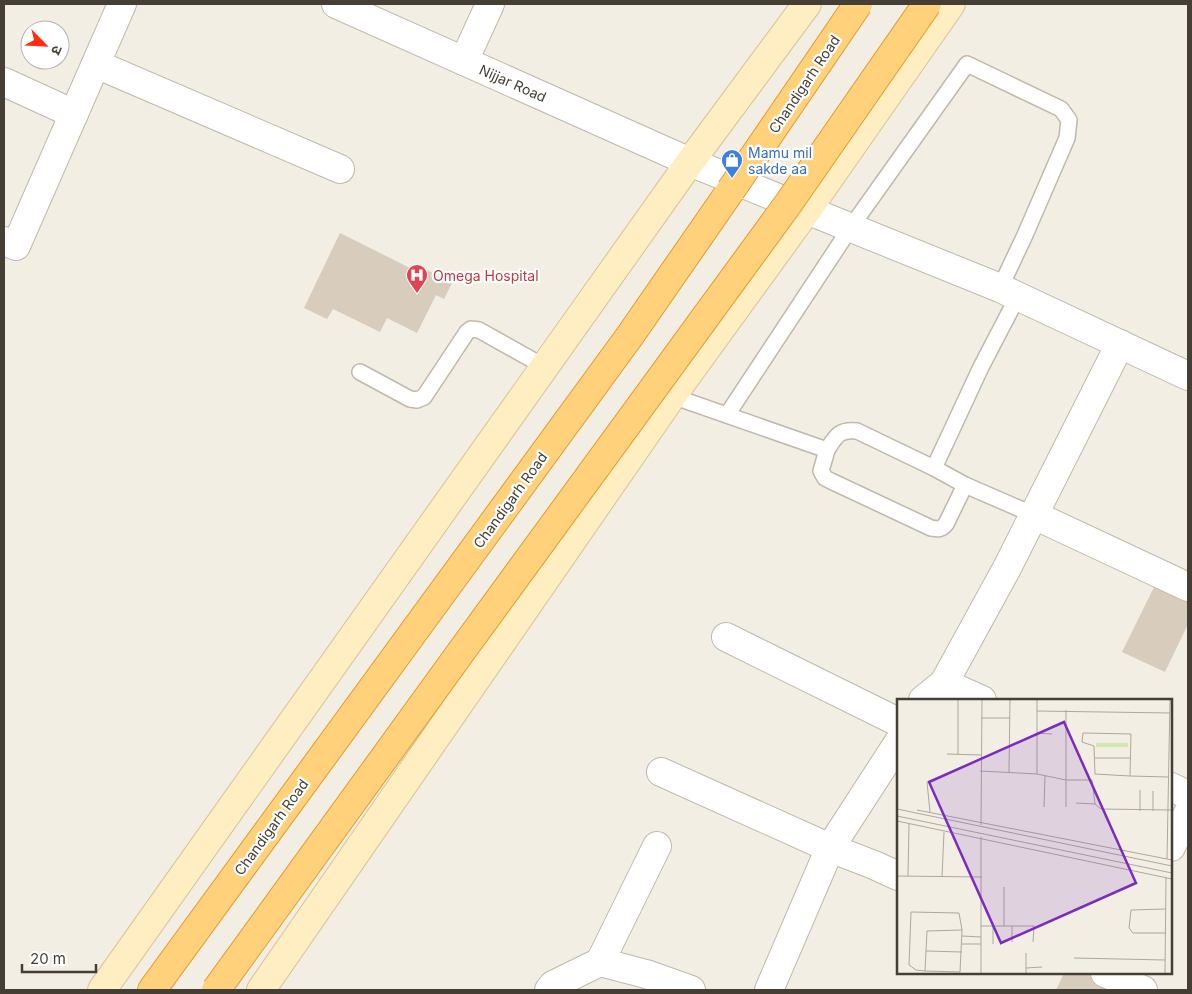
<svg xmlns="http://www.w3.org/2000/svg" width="1192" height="994" font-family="Inter,'Noto Sans Devanagari',sans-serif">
<rect width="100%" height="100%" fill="#f3eee4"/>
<!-- building -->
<g fill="#d8ccbc">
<polygon points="340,233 422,274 425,269 452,283 444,299 436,295 417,333 387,318 380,332 333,309 327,319 304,308"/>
<polygon points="1156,583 1188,599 1188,624 1165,672 1122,652"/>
<polygon points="1064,973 1085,973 1126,990 1056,990"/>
</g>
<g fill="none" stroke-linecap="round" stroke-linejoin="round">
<!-- service casing -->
<g stroke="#c1b8aa" stroke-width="18">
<g id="service">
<polyline points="360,372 410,399 417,400 424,397 467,332 471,329 479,330 545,367"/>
<path d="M672,396L827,450C836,436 839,429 857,431L934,468L965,485L1034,515"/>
<polyline points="727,415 851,227 967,64 1061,109 1069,120 1067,138 1025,235 1000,288"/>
<path d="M827,450L821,471L825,478L831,481L931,528C937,529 941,530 946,524L965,485"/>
<polyline points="934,468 981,367 1018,296"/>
</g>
</g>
<!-- minor casing -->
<g stroke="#c1b8aa" stroke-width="30">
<g id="minor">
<polyline points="464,61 490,4"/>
<polyline points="96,64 340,169"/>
<polyline points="4,82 74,114"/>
<polyline points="807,210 1000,288 1188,376"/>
<polyline points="4,241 16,246 122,4"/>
<polyline points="1034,515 1188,587"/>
<polyline points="726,637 898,722"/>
<polyline points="923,700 944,683"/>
<polyline points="982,700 944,683 1007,568 1120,344"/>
<polyline points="661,772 830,848 874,865 898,876"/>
<polyline points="1171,787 1188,795"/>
<polyline points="1171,847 1188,813"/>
<polyline points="600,962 657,846"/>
<polyline points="1105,973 1143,990"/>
<polyline points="549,990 553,985 600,962 646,974 691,990"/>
<polyline points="769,990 830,848 898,743"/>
</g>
</g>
<!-- tertiary casing -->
<g stroke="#c1b8aa" stroke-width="30">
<polyline id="tertiary" points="336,4 690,162 807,210"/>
</g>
<!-- secondary casing -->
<g stroke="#d8c394" stroke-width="30">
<g id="secondary">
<polyline points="102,990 690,162 807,4"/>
<polyline points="261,990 672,396 807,210 951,4"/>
</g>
</g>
<!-- trunk casing -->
<g stroke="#e29b2f" stroke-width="30">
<polyline id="trunk" points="152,990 629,337 731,190"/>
</g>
<!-- service -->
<use href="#service" stroke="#fff" stroke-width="15"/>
<!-- minor -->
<use href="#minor" stroke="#fff" stroke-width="28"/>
<!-- tertiary -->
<use href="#tertiary" stroke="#fff" stroke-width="28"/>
<!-- secondary -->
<use href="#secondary" stroke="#ffeec2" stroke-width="28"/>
<!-- trunk -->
<use href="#trunk" stroke="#ffd17a" stroke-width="28"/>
<!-- trunk-bridge casing -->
<g stroke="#e29b2f" stroke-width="30" stroke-linecap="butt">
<g id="trunk-bridge">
<polyline points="731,190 858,4"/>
<polyline points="216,990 466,645 788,204 927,4"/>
</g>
</g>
<!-- trunk-bridge -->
<use href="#trunk-bridge" stroke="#ffd17a" stroke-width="28"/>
</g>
<!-- icons -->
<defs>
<g id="shop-pin" transform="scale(1.125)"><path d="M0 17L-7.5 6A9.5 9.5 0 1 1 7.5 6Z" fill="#3f7fe0" stroke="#fff"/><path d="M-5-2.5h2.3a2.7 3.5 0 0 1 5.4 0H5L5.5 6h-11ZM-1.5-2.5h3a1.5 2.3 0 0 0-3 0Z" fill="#fff"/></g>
<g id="hospital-pin" transform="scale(1.125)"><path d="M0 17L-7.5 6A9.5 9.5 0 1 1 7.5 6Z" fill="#e0444e" stroke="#fff"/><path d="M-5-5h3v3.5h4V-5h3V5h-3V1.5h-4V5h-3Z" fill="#fff"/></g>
</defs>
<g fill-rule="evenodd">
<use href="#shop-pin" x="732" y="160"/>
<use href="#hospital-pin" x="417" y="275"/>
</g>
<g text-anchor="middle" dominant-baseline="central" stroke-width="4.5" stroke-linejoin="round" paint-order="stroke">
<!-- street labels -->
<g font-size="14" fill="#453e34" stroke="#fff">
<text transform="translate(513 83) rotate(24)">Nijjar Road</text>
<text transform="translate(804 84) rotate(-56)">Chandigarh Road</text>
<text transform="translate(510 500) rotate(-54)">Chandigarh Road</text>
<text transform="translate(271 827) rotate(-54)">Chandigarh Road</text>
</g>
<!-- shop labels -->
<g font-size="14" fill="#366cbe" stroke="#fff" text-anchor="start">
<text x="748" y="152">Mamu mil<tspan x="748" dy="16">sakde aa</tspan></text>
</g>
<!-- health labels -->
<g font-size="14" fill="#be3a42" stroke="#fff" text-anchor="start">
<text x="433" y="275">Omega Hospital</text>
</g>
</g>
<!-- overview -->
<g transform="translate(897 699)">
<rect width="275" height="275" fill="#f3eee4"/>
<path d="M199,44H231V48H199Z" fill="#cfe9ab"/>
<path fill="none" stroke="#ada89e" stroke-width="1" d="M140,12L273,14M84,19H113M140,34L155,35M50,55L84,56M61,55V1M197,59H233M83,72L140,75V1M112,73L113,1M140,75L169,81H195L198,105L204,110L275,111M233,77L198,75L197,47L185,43L186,34L234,35L233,77L271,78M30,83L33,113M179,104L198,105M147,108L148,77M169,108V11M0,110L275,167M20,111L275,161M243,112V91M256,112V92M0,117L275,174M0,122L275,180M84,126L85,1M0,147V177M270,160L273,1M0,177L85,178M11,177L12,125M45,178L47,133M107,188V227M84,227H137L136,243M96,228V245M268,234H236L232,229L234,211L268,210M65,237L84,238M115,243V227M65,245H84M29,252L65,253M129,254V274M177,259L268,261M129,269L145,268M28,272L30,232L65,231L63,273L28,272L19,271L12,266L14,213L62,214L65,231M84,274V138M268,274L269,178"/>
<path fill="#7b2cbf" fill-opacity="0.15" stroke="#7b2cbf" stroke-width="2.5" d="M167,23L239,184L104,244L32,83Z"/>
<rect width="275" height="275" fill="none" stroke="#453e34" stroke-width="2.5"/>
</g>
<!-- border -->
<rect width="1192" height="994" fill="none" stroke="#453e34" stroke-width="10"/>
<!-- north arrow -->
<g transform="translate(45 45) rotate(114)"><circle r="24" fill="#ffffff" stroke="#b5b2ae"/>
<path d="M0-4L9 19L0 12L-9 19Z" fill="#ff2c0f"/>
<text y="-8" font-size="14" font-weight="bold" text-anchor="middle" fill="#453e34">उ</text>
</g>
<!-- scale -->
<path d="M22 964v8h74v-8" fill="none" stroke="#453e34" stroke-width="2.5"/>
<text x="30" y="964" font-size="15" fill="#453e34" stroke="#ffffff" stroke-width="4" paint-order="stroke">20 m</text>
</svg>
